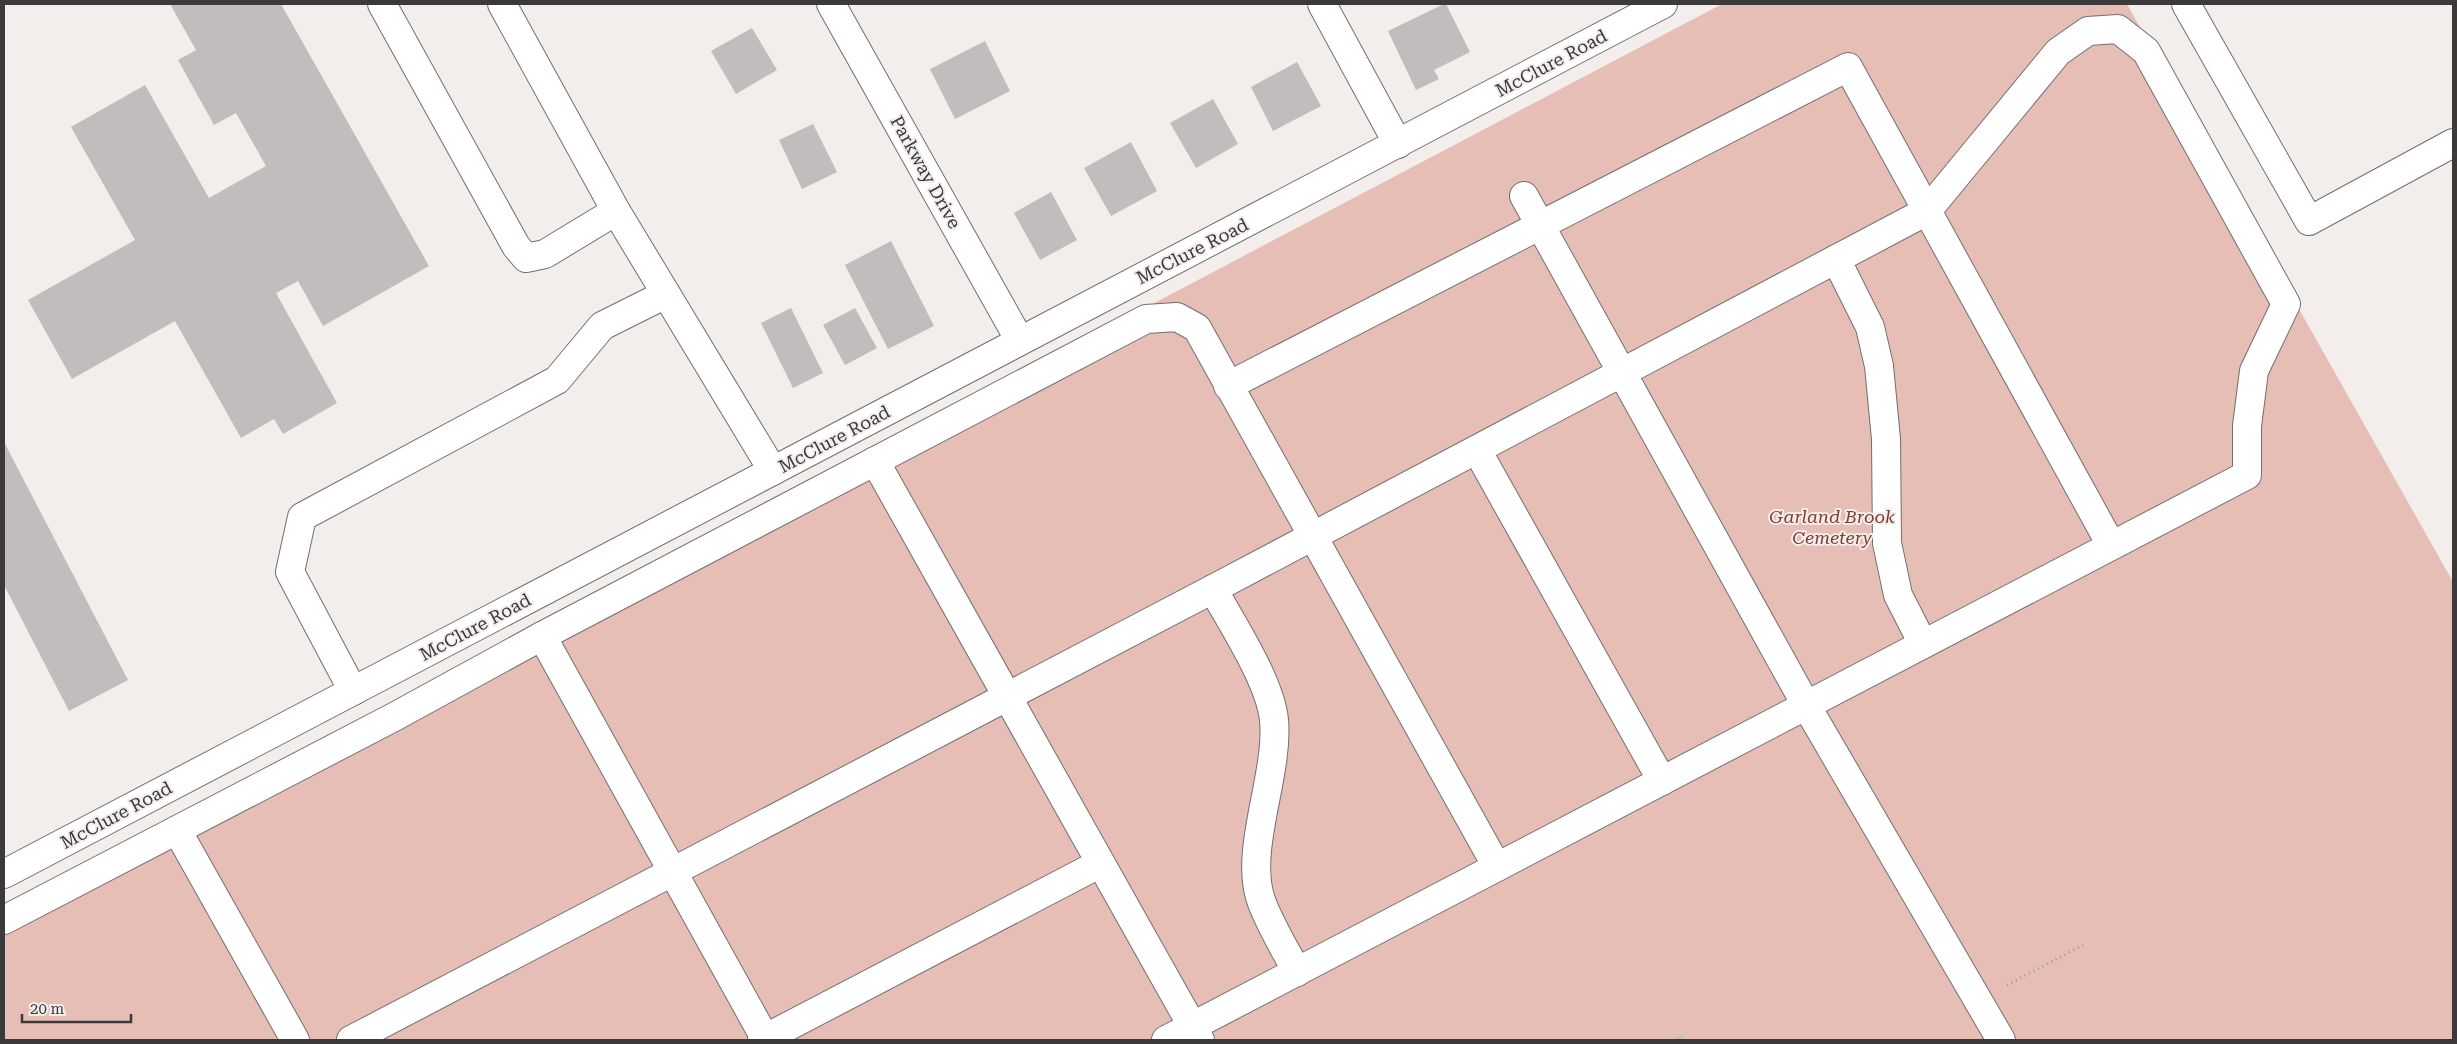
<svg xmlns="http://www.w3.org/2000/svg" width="2457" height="1044" font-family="'Roboto Serif',serif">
<rect width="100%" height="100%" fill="#f3edec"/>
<!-- green -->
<polygon fill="#e6beb5" points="1722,4 2127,4 2453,582 2453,1040 4,1040 4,909"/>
<!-- building -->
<g fill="#c2bdbc">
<polygon points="170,4 281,4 429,266 323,326 298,281 276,293 337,403 283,434 274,419 241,438 175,321 72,379 28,300 135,240 71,127 145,85 209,198 266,166 236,113 214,125 178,60 196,50"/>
<polygon points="1444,4 1446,4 1470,52 1434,70 1439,79 1416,90 1388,31"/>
<polygon points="752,28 777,70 736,94 711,51"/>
<polygon points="985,41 1010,91 955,119 930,69"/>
<polygon points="1297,62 1321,106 1273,131 1251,87"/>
<polygon points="1213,99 1238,144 1196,168 1170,123"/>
<polygon points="813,124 837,172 802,189 779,140"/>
<polygon points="1131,142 1157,191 1111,216 1084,168"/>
<polygon points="1051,192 1077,240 1040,260 1014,213"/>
<polygon points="891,241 934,326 888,349 845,265"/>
<polygon points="791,308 823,373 793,388 761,323"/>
<polygon points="855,308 877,348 845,365 823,325"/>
<polygon points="4,442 128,680 69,711 4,585"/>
<polygon points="1682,1035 1684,1040 1672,1040"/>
</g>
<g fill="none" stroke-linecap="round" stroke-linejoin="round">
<!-- minor casing -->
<g stroke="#736f6e" stroke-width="30">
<g id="minor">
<polyline points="382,4 516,246 526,258 545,254 616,211"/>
<polyline points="502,4 616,211 773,471"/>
<polyline points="831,4 1020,341"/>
<polyline points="1322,4 1398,144"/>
<polyline points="2186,4 2309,221 2453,143"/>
<polyline points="1524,196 1806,705 2001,1040"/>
<polyline points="1836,259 1870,327 1879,366 1886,439 1887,543 1898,595 1923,644"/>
<polyline points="1228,386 1848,67 2111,545"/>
<polyline points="1477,450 1662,781"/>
<polyline points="875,461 1200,1040"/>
<path d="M1213,589C1232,624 1270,681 1274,720C1279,774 1245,847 1260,897C1266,918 1286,951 1297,972"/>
<polyline points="542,636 766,1040"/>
<polyline points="353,691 290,572 302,517 557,380 602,326 666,294"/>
<polyline points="177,830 295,1040"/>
<polyline points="4,874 1663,4"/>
<polyline points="4,920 394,717 542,636 1146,319 1177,317 1197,328 1497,867"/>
<polyline points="351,1040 1213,589 1927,211 2058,52 2088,31 2118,29 2146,51 2286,304 2254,371 2247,426 2247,475 1166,1040"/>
<polyline points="762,1040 1099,864"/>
</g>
</g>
<!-- path -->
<polyline stroke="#9c9897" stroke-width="3" stroke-dasharray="1 4" stroke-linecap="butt" points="2007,985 2083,945"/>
<!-- minor -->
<use href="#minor" stroke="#fff" stroke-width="28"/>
</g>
<g text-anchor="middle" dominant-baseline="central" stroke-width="4" stroke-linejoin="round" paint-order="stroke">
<!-- street labels -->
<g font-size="18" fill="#3b3939" stroke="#f3edec">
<text transform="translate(1551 63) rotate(-28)">McClure Road</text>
<text transform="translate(926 172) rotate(61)">Parkway Drive</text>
<text transform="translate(1192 251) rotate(-27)">McClure Road</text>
<text transform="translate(834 439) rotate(-28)">McClure Road</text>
<text transform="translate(475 627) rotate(-28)">McClure Road</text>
<text transform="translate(116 815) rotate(-28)">McClure Road</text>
</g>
<!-- park labels -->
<g font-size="18" font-style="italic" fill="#813c2e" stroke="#f3edec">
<text x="1832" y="516">Garland Brook<tspan x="1832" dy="21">Cemetery</tspan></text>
</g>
</g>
<!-- border -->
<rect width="2457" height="1044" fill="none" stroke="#3b3939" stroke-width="10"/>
<!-- scale -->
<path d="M22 1014v8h109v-8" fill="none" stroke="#3b3939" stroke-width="2.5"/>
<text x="30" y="1014" font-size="15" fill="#3b3939" stroke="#f3edec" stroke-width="4" paint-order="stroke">20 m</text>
</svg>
